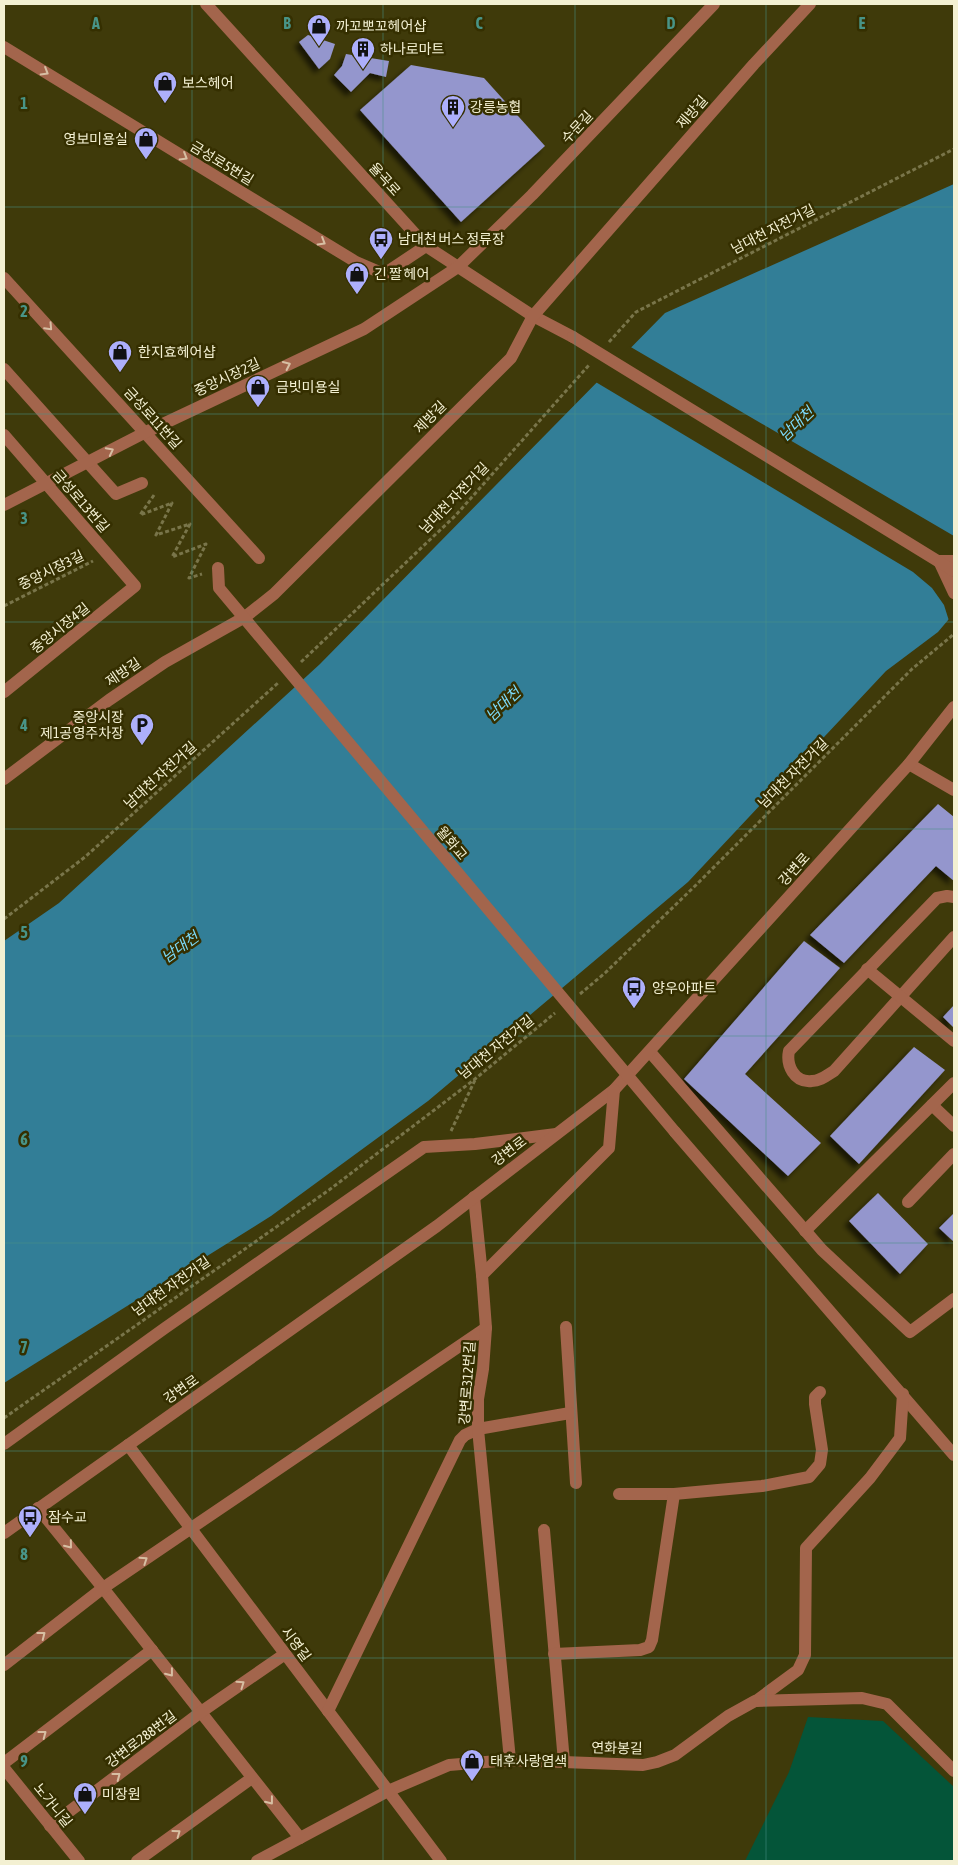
<svg xmlns="http://www.w3.org/2000/svg" width="958" height="1865" font-family="'Asap Condensed','Noto Sans KR',sans-serif">
<defs>
<filter id="shadow"><feDropShadow dx="-4.5" dy="4.5" stdDeviation="2.5" flood-color="#0009"/></filter>
</defs>
<rect width="100%" height="100%" fill="#3f3a0a"/>
<!-- green -->
<polygon fill="#045539" points="808,1717 883,1721 954,1787 954,1861 745,1861 789,1772"/>
<!-- water -->
<polygon fill="#327e97" points="954,184 954,613 938,632 886,671 688,882 428,1101 271,1216 4,1383 4,941 59,903 320,664 665,313"/>
<!-- pier -->
<polygon fill="#3f3a0a" points="629,346 954,536 954,618 953,620 950,624 944,605 932,588 913,572 594,381"/>
<!-- building -->
<g fill="#9496cd" filter="url(#shadow)">
<polygon points="308,35 335,44 330,59 319,69 299,42"/>
<polygon points="346,54 389,61 386,77 370,73 351,92 334,75 342,66"/>
<polygon points="411,65 484,78 545,146 461,222 360,110"/>
<polygon points="938,804 954,817 954,881 936,866 844,963 810,935"/>
<polygon points="804,941 840,968 745,1074 821,1143 788,1176 684,1079"/>
<polygon points="954,1005 954,1028 943,1017"/>
<polygon points="914,1047 945,1070 859,1164 830,1136"/>
<polygon points="878,1193 928,1244 900,1274 849,1221"/>
<polygon points="954,1213 954,1242 939,1228"/>
</g>
<g fill="none" stroke-linecap="round" stroke-linejoin="round">
<!-- path -->
<g stroke="#79754a" stroke-width="3" stroke-dasharray="4 2.5" stroke-linecap="butt">
<polyline points="609,342 636,312 954,149"/>
<polyline points="154,495 140,515 172,503 156,535 190,524 172,557 206,544 189,578 202,574"/>
<polyline points="4,606 93,561"/>
<polyline points="301,662 456,515 589,365"/>
<polyline points="4,919 85,857 278,683"/>
<polyline points="580,994 605,973 696,885 912,669 954,634"/>
<polyline points="451,1131 475,1080"/>
<polyline points="4,1418 329,1190 475,1079 555,1013"/>
</g>
<!-- minor -->
<g stroke="#a3654c" stroke-width="12">
<polyline points="206,4 426,246 533,316 573,337"/>
<polyline points="4,47 356,262 384,274 426,246"/>
<polyline points="4,278 259,558"/>
<polyline points="4,369 116,494 142,483"/>
<polyline points="4,435 135,586 4,692"/>
<polyline points="4,505 146,432 364,329 458,267 532,195 714,4"/>
<polyline points="954,561 939,561 954,593"/>
<polyline points="909,764 954,790"/>
<polyline points="4,779 109,700 165,662 245,617 274,594 511,358 533,316 754,64 810,4"/>
<path d="M954,897L947,896L937,898L789,1051C786,1065 794,1083 812,1081C821,1081 827,1075 834,1071L954,937"/>
<polyline points="867,969 954,1041"/>
<polyline points="650,1052 822,1250 910,1332 954,1299"/>
<polyline points="932,1105 954,1126"/>
<polyline points="675,1132 954,1455"/>
<polyline points="474,1197 482,1275"/>
<polyline points="908,1202 954,1154"/>
<polyline points="805,1231 954,1083"/>
<polyline points="566,1327 576,1483"/>
<polyline points="4,1444 165,1328 424,1147 475,1144 556,1134"/>
<polyline points="128,1445 441,1861"/>
<polyline points="619,1494 674,1494 762,1486 809,1477 820,1464 822,1450 815,1404 815,1397 820,1392"/>
<polyline points="38,1508 103,1588 300,1838"/>
<polyline points="544,1530 564,1762"/>
<polyline points="4,1533 437,1226 614,1090 909,764 954,707"/>
<polyline points="554,1654 640,1650 649,1647 652,1640 674,1494"/>
<polyline points="4,1665 103,1588 486,1328"/>
<polyline points="756,1701 798,1670 805,1655 806,1548 870,1478 900,1438 903,1394"/>
<polyline points="328,1711 460,1440 465,1435 478,1429 570,1413"/>
<polyline points="510,1760 478,1429 478,1399 483,1369 486,1328 482,1275 609,1148 614,1090"/>
<polyline points="4,1763 152,1650"/>
<polyline points="4,1768 79,1861"/>
<polyline points="50,1826 201,1712 285,1654"/>
<polyline points="137,1861 252,1778"/>
<polyline points="257,1861 388,1791 449,1765 510,1760 643,1765 657,1762 675,1755 728,1716 755,1701 862,1698 887,1704 954,1771"/>
</g>
<!-- minor-bridge -->
<g stroke="#a3654c" stroke-width="12">
<polyline points="573,337 954,571"/>
<polyline points="218,568 219,588 675,1132"/>
</g>
</g>
<!-- one-way arrows -->
<defs><path id="oneway-chevron" d="M-2-3.5L2.5 0L-2 3.5" fill="none" stroke-width="1.6" stroke-linecap="round" stroke-linejoin="round" transform="scale(1.25)"/></defs>
<g stroke="#d7bfa3">
<use href="#oneway-chevron" transform="translate(45 72) rotate(31)"/>
<use href="#oneway-chevron" transform="translate(184 157) rotate(31)"/>
<use href="#oneway-chevron" transform="translate(322 242) rotate(31)"/>
<use href="#oneway-chevron" transform="translate(49 327) rotate(47)"/>
<use href="#oneway-chevron" transform="translate(287 365) rotate(-25)"/>
<use href="#oneway-chevron" transform="translate(110 451) rotate(-27)"/>
<use href="#oneway-chevron" transform="translate(69 1545) rotate(51)"/>
<use href="#oneway-chevron" transform="translate(144 1560) rotate(-34)"/>
<use href="#oneway-chevron" transform="translate(42 1635) rotate(-38)"/>
<use href="#oneway-chevron" transform="translate(170 1673) rotate(52)"/>
<use href="#oneway-chevron" transform="translate(241 1684) rotate(-35)"/>
<use href="#oneway-chevron" transform="translate(43 1734) rotate(-37)"/>
<use href="#oneway-chevron" transform="translate(117 1776) rotate(-37)"/>
<use href="#oneway-chevron" transform="translate(270 1801) rotate(52)"/>
<use href="#oneway-chevron" transform="translate(177 1833) rotate(-36)"/>
</g>
<!-- grid -->
<path fill="none" stroke="#489487" stroke-width="1" stroke-opacity="0.55" d="M192,4V1861M383,4V1861M575,4V1861M766,4V1861M4,207H954M4,414H954M4,622H954M4,829H954M4,1036H954M4,1243H954M4,1451H954M4,1658H954"/>
<!-- icons -->
<defs>
<g id="shop-pin" transform="scale(1.25)"><path d="M0 17L-7.5 6A9.5 9.5 0 1 1 7.5 6Z" fill="#adaffb" stroke="#352f00"/><path d="M-5-2.5h2.3a2.7 3.5 0 0 1 5.4 0H5L5.5 6h-11ZM-1.5-2.5h3a1.5 2.3 0 0 0-3 0Z" fill="#111"/></g>
<g id="building-pin" transform="scale(1.25)"><path d="M0 17L-7.5 6A9.5 9.5 0 1 1 7.5 6Z" fill="#adaffb" stroke="#352f00"/><path d="M-4-6H4V6H1V3H-1V6H-4ZM-2.5-4.3h1.7v1.8h-1.7ZM.8-4.3h1.7v1.8H.8ZM-2.5-1h1.7V.8h-1.7ZM.8-1h1.7V.8H.8Z" fill="#111"/></g>
<g id="bus-pin" transform="scale(1.25)"><path d="M0 17L-7.5 6A9.5 9.5 0 1 1 7.5 6Z" fill="#adaffb" stroke="#352f00"/><path d="M-5-6H5V4H4V6H2V4H-2V6H-4V4H-5ZM-3.5-4V0h7V-4ZM-3.5 1.2v1.5H-2V1.2ZM2 1.2v1.5H3.5V1.2Z" fill="#111"/></g>
<g id="parking-pin" transform="scale(1.25)"><path d="M0 17L-7.5 6A9.5 9.5 0 1 1 7.5 6Z" fill="#adaffb" stroke="#352f00"/><path d="M-3.5-5.5H1a3.5 3.5 0 0 1 0 7H-1V5.5H-3.5ZM-1-3.4V-.6H.8a1.4 1.4 0 0 0 0-2.8Z" fill="#111"/></g>
</defs>
<g fill-rule="evenodd">
<use href="#shop-pin" x="319" y="26"/>
<use href="#building-pin" x="363" y="49"/>
<use href="#shop-pin" x="165" y="83"/>
<use href="#building-pin" x="453" y="107"/>
<use href="#shop-pin" x="146" y="139"/>
<use href="#bus-pin" x="381" y="239"/>
<use href="#shop-pin" x="357" y="274"/>
<use href="#shop-pin" x="120" y="352"/>
<use href="#shop-pin" x="258" y="387"/>
<use href="#parking-pin" x="142" y="725"/>
<use href="#bus-pin" x="634" y="988"/>
<use href="#bus-pin" x="30" y="1517"/>
<use href="#shop-pin" x="472" y="1761"/>
<use href="#shop-pin" x="85" y="1794"/>
</g>
<g text-anchor="middle" dominant-baseline="central" stroke-width="5" stroke-linejoin="round" paint-order="stroke">
<!-- poi labels -->
<g font-size="14" fill="#f3f0d2" stroke="#352f00" text-anchor="start">
<text x="336" y="26">까꼬뽀꼬헤어샵</text>
<text x="380" y="49">하나로마트</text>
<text x="182" y="83">보스헤어</text>
<text x="470" y="107">강릉농협</text>
<text x="128" y="139" text-anchor="end">영보미용실</text>
<text x="398" y="239">남대천 버스 정류장</text>
<text x="374" y="274">긴 짤 헤어</text>
<text x="138" y="352">한지효헤어샵</text>
<text x="276" y="387">금빗미용실</text>
<text x="124" y="717" text-anchor="end">중앙시장<tspan x="124" dy="16">제1공영주차장</tspan></text>
<text x="652" y="988">양우아파트</text>
<text x="48" y="1517">잠수교</text>
<text x="490" y="1761">태후사랑염색</text>
<text x="102" y="1794">미장원</text>
</g>
<!-- street labels -->
<g font-size="14" fill="#f3f0d2" stroke="#352f00">
<text transform="translate(692 112) rotate(-49)">제방길</text>
<text transform="translate(577 127) rotate(-47)">수문길</text>
<text transform="translate(222 163) rotate(31)">금성로5번길</text>
<text transform="translate(385 179) rotate(48)">율곡로</text>
<text transform="translate(773 229) rotate(-27)">남대천 자전거길</text>
<text transform="translate(227 377) rotate(-25)">중앙시장2길</text>
<text transform="translate(430 417) rotate(-45)">제방길</text>
<text transform="translate(153 418) rotate(48)">금성로11번길</text>
<text transform="translate(454 498) rotate(-46)">남대천 자전거길</text>
<text transform="translate(81 501) rotate(49)">금성로13번길</text>
<text transform="translate(51 570) rotate(-26)">중앙시장3길</text>
<text transform="translate(60 628) rotate(-39)">중앙시장4길</text>
<text transform="translate(123 672) rotate(-34)">제방길</text>
<text transform="translate(793 773) rotate(-45)">남대천 자전거길</text>
<text transform="translate(160 775) rotate(-42)">남대천 자전거길</text>
<text transform="translate(452 843) rotate(50)">월화교</text>
<text transform="translate(794 869) rotate(-48)">강변로</text>
<text transform="translate(496 1047) rotate(-39)">남대천 자전거길</text>
<text transform="translate(509 1151) rotate(-37)">강변로</text>
<text transform="translate(171 1286) rotate(-35)">남대천 자전거길</text>
<text transform="translate(467 1383) rotate(-86)">강변로312번길</text>
<text transform="translate(181 1389) rotate(-35)">강변로</text>
<text transform="translate(296 1644) rotate(53)">시영길</text>
<text transform="translate(141 1739) rotate(-37)">강변로288번길</text>
<text transform="translate(617 1748) rotate(1)">연화봉길</text>
<text transform="translate(53 1805) rotate(51)">노가니길</text>
</g>
<!-- water labels -->
<g font-size="15" font-style="italic" fill="#7cdbfb" stroke="#352f00">
<text transform="translate(796 424) rotate(-44)">남대천</text>
<text transform="translate(503 704) rotate(-44)">남대천</text>
<text transform="translate(180 947) rotate(-36)">남대천</text>
</g>
</g>
<g font-size="16" text-anchor="middle" font-weight="bold" fill="#489487" stroke="#352f00" stroke-width="5" stroke-linejoin="round" paint-order="stroke">
<text x="96" y="29">A</text>
<text x="287" y="29">B</text>
<text x="479" y="29">C</text>
<text x="671" y="29">D</text>
<text x="862" y="29">E</text>
<text x="24" y="109">1</text>
<text x="24" y="317">2</text>
<text x="24" y="524">3</text>
<text x="24" y="731">4</text>
<text x="24" y="938">5</text>
<text x="24" y="1145">6</text>
<text x="24" y="1353">7</text>
<text x="24" y="1560">8</text>
<text x="24" y="1767">9</text>
</g>
<!-- border -->
<rect width="958" height="1865" fill="none" stroke="#f3f0d2" stroke-width="10"/>
</svg>
